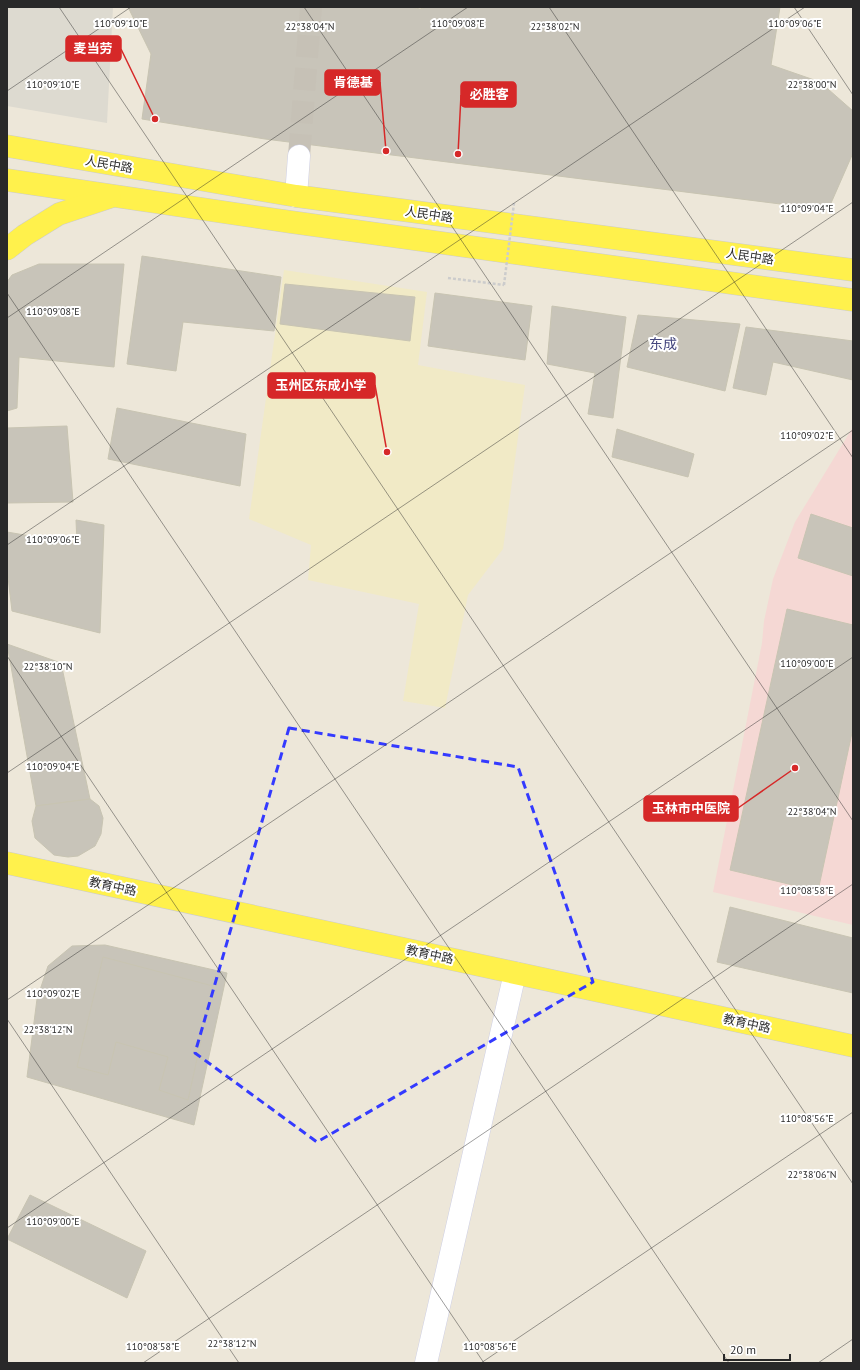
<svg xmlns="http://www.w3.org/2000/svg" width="860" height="1370" font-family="'PT Sans','Noto Sans SC',sans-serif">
<rect width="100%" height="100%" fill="#ede7d9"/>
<!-- education -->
<polygon fill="#f1eac6" points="284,270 427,292 418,365 525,385 503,549 468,595 445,708 403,701 419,604 308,580 311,545 249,519"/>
<!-- medical -->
<polygon fill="#f5d8d4" points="853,427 853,925 713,892 762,643 764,621 773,579 795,522"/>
<!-- plaza -->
<polygon fill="#dddad0" points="7,7 113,7 107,123 7,106"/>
<!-- building -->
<g fill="#c8c4b9" stroke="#c8c4b2">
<polygon points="128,7 411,7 420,9 427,7 780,7 771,65 820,82 853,111 853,153 828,210 265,139 142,119 151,54"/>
<polygon points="142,256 281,277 274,331 183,322 176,371 127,364"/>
<polygon points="39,264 124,264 114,367 19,357 17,408 7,411 7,282 12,275"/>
<polygon points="285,284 415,297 410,341 280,324"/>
<polygon points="435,293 532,306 525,360 428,346"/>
<polygon points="552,306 626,317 613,418 588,414 595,373 547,364"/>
<polygon points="638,315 740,324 725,391 627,367"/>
<polygon points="746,327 853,341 853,380 773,362 766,395 733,388"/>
<polygon points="117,408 246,434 240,486 108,459"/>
<polygon points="67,426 73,502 7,503 7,428"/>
<polygon points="617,429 694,454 688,477 612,457"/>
<polygon points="811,514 853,528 853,576 798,558"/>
<polygon points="76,520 104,525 100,633 12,611 7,569 7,532 77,544"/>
<polygon points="787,609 853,625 853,728 818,891 730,870"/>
<polygon points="7,644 61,663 90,799 36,806"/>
<polygon points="90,799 99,806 103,818 101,834 95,846 78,856 68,857 54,855 35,838 32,821 36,806"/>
<polygon points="730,907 853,938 853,993 717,962"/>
<polygon points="105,945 227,973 194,1125 27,1077 37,999 48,966 72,946"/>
<polygon points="103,957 213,986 188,1100 159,1090 168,1057 116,1042 108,1075 77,1067"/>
<polygon points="30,1195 146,1251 127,1298 7,1239"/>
</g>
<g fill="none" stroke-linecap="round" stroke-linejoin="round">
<!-- minor-tunnel -->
<polyline stroke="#c6c1b6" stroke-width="22" stroke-dasharray="22 11" stroke-linecap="butt" points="299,156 311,7"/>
<!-- minor casing -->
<g stroke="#cecfe4" stroke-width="23">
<g id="minor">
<polyline points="296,196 299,156"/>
<polyline points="426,1363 515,973"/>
</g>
</g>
<!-- major casing -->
<g stroke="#ccc" stroke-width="23">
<g id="major">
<polyline points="7,146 296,196 853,270"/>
<polyline points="7,180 291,222 853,300"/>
<polyline points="7,249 25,235 59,214 110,197"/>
<polyline points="7,863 853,1046"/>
</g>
</g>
<!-- path -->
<polyline stroke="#ccc" stroke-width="2.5" stroke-dasharray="3 2" stroke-linecap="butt" points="448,278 504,285"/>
<!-- minor -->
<use href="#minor" stroke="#fff" stroke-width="22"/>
<!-- major -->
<use href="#major" stroke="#fff14c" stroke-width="22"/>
<!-- path-bridge -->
<polyline stroke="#ccc" stroke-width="2.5" stroke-dasharray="3 2" stroke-linecap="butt" points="504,285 514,203"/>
</g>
<!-- marked area -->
<path fill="none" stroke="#343aff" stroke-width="3" stroke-dasharray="8 5" stroke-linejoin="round" d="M289,728L518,767L593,982L317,1142L195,1053Z"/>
<!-- ticks -->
<path fill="none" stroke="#292929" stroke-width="1" stroke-opacity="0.45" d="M59,7L853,1184M304,7L853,821M549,7L853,458M794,7L853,95M7,91L131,7M7,293L729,1363M7,318L468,7M7,545L805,7M7,656L484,1363M7,773L853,202M7,1000L853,430M7,1019L239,1363M7,1228L853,657M143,1363L853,884M481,1363L853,1112M818,1363L853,1339"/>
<g text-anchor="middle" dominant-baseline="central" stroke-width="4" stroke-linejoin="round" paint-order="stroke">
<!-- street labels -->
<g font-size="12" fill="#292929" stroke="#fff">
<text transform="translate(109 164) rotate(10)">人民中路</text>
<text transform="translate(429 214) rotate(8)">人民中路</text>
<text transform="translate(750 256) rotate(8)">人民中路</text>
<text transform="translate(113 886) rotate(12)">教育中路</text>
<text transform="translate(430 954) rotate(12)">教育中路</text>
<text transform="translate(747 1023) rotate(12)">教育中路</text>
</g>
<!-- quarter labels -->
<g font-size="14" fill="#44467e" stroke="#fff">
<text x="663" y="344">东成</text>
</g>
</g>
<g font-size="10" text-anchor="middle" fill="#292929" stroke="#fff" stroke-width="4" stroke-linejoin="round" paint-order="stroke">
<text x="121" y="27">110°09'10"E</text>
<text x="458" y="27">110°09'08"E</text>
<text x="795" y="27">110°09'06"E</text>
<text x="310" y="30">22°38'04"N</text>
<text x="555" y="30">22°38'02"N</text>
<text x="53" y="88">110°09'10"E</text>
<text x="812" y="88">22°38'00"N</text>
<text x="807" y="212">110°09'04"E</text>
<text x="53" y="315">110°09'08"E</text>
<text x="807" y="439">110°09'02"E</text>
<text x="53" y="543">110°09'06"E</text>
<text x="807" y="667">110°09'00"E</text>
<text x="48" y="670">22°38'10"N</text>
<text x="53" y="770">110°09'04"E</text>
<text x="812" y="815">22°38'04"N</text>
<text x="807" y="894">110°08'58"E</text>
<text x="53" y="997">110°09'02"E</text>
<text x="48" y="1033">22°38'12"N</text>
<text x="807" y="1122">110°08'56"E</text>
<text x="812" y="1178">22°38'06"N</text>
<text x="53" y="1225">110°09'00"E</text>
<text x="232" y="1347">22°38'12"N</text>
<text x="153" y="1350">110°08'58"E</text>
<text x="490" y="1350">110°08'56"E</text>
</g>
<!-- callouts -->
<path fill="none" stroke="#d62828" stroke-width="1.5" d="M155 119L121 49M386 151L380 82M458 154L461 95M387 452L375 385M795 768L738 808"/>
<g fill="#d62828" stroke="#fff" stroke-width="1.5">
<circle cx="155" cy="119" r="4"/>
<circle cx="386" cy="151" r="4"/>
<circle cx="458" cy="154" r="4"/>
<circle cx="387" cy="452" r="4"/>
<circle cx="795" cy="768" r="4"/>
</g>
<g fill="#d62828" stroke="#d62828" stroke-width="1.5">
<rect x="66" y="36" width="55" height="25" rx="4"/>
<rect x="325" y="70" width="55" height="25" rx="4"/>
<rect x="461" y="82" width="55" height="25" rx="4"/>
<rect x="268" y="373" width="107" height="25" rx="4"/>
<rect x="644" y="796" width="94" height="25" rx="4"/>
</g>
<g font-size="13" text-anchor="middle" font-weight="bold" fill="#fff">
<text x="93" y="53">麦当劳</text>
<text x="353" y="87">肯德基</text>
<text x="489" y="99">必胜客</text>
<text x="321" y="390">玉州区东成小学</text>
<text x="691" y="813">玉林市中医院</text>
</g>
<!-- border -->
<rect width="860" height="1370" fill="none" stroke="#292929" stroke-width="16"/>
<!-- scale -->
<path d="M724 1354v6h66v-6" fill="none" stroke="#292929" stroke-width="2"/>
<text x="730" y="1354" font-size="12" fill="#292929" stroke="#ffffff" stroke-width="3" paint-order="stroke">20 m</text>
</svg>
